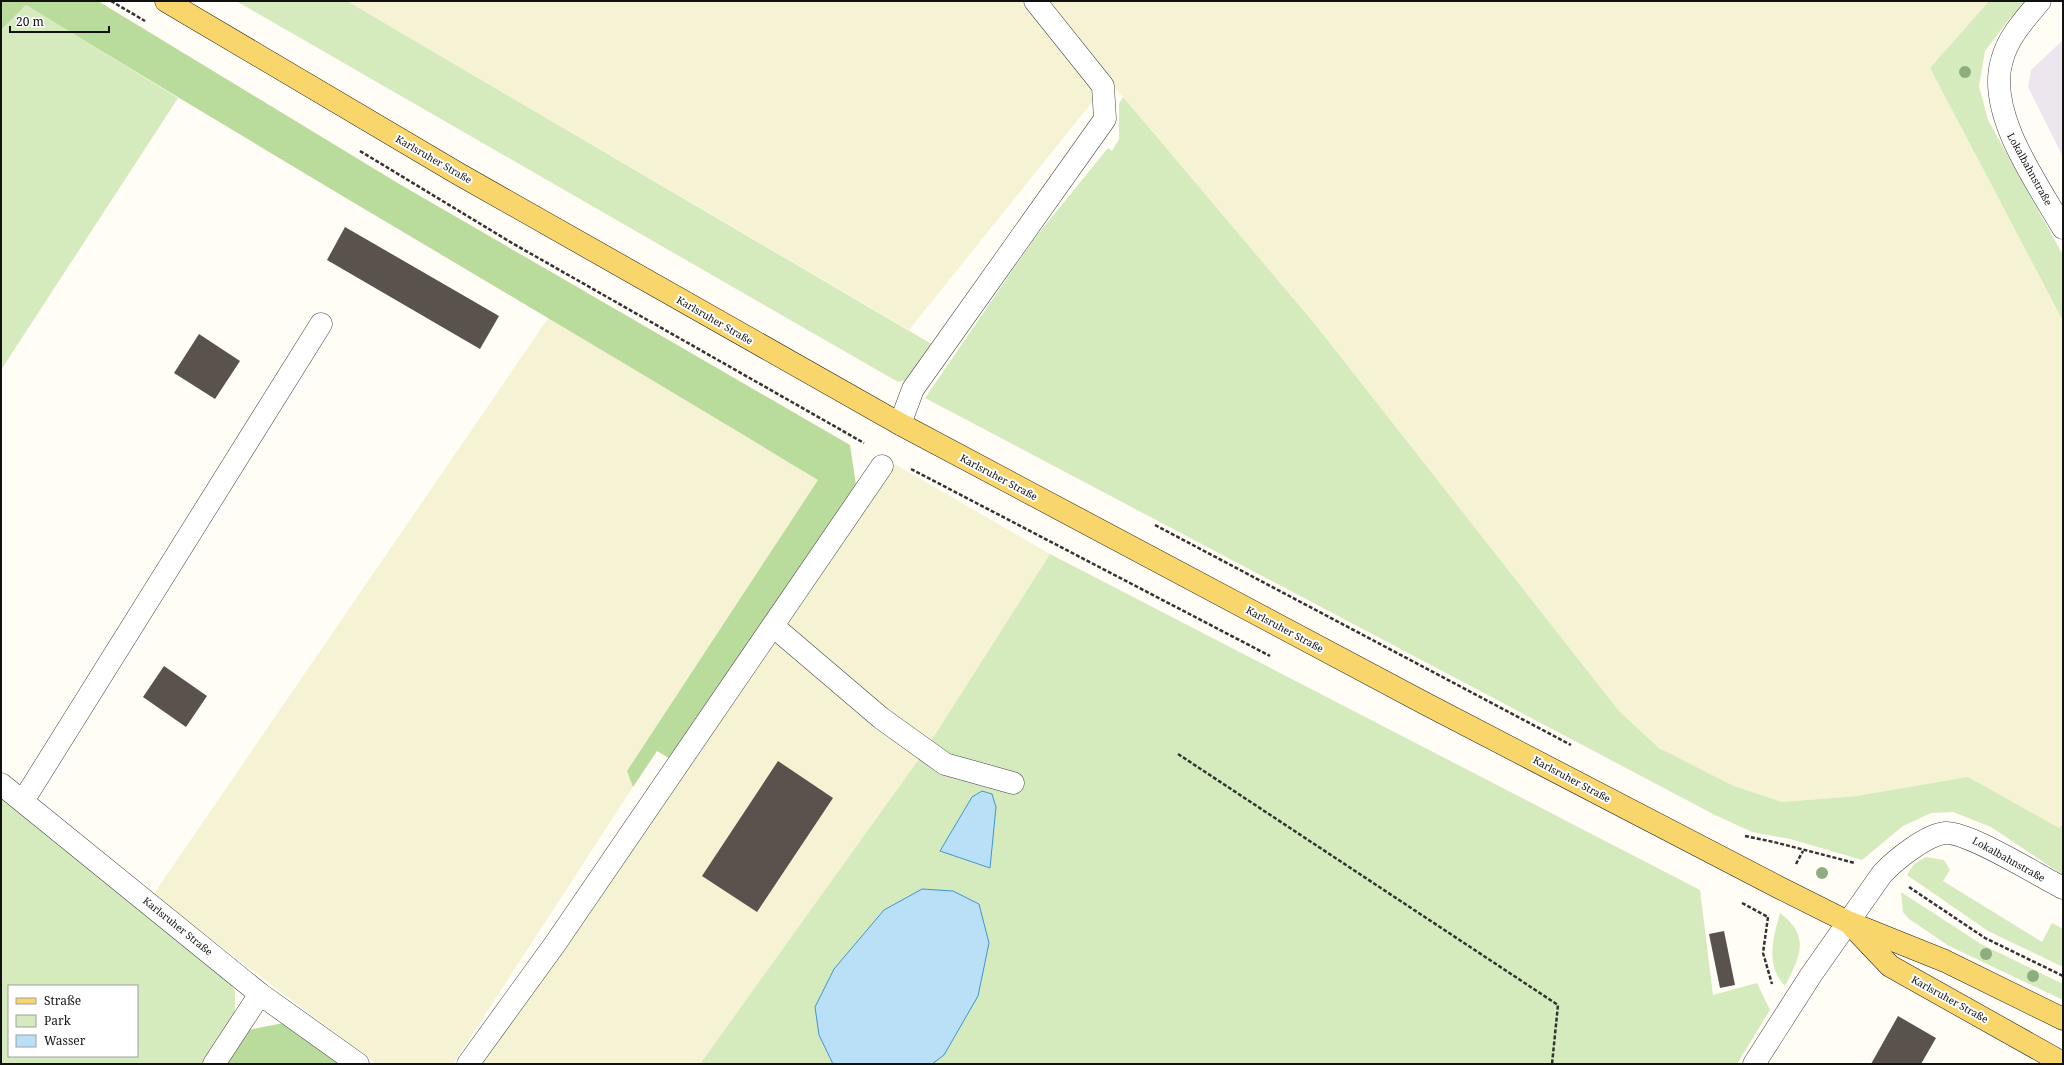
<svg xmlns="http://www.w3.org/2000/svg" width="2064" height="1065" font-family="'Noto Serif',serif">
<rect width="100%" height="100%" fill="#fffdf5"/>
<!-- industrial -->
<polygon fill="#eee6ef" points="2063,40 2063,157 2028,87 2031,70"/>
<!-- farmland -->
<g fill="#f6f3d4">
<polygon points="347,1 1989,1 1930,68 2063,321 2063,824 2060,828 1857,796 1782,802 1734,786 1659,748 1619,711 1314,323 1109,81 909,330"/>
<polygon points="549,317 818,480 628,771 633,787 453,1064 376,1064 153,895"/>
<polygon points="893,463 1050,554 924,752 700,1064 482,1064 671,792"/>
</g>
<!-- green -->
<g fill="#d5ebbd" fill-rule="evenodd">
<polygon points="236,1 347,1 935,346 908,380 898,382"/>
<polygon points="1989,1 2029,1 2010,18 1985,51 1979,86 1988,120 2063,255 2063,321 1930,68"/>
<polygon points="26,5 178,98 1,370 1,30"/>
<polygon points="1123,97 1314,323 1619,711 1659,748 1734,786 1782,802 1857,796 1968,777 2059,828 2063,824 2063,875 1991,827 1953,812 1931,813 1903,826 1862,860 1790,839 1752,832 1715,815 925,398 1034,239 1108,148 1112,151 1119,139 1119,104"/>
<polygon points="1050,554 1700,890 1713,995 1757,983 1770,1010 1737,1064 700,1064 924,752"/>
<path d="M1,796L223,974L235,991V1013L203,1064H1ZM9,986H137V1056H9Z"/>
<polygon points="1926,857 1944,860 1950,870 1943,881 2042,942 2052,923 2063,929 2063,967 1988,931 1907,875 1914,864"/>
<polygon points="1901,892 1981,944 2063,984 2063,1000 1949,946 1909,919 1903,912"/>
<path d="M1780,913C1811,936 1800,957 1785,986C1765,965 1773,938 1780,913Z"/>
</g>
<!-- forest -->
<g fill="#b9dc9c">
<path d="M1,1H98L401,185L850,445L856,485L672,760L657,751L633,787L627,771L818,480C554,320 289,166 26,5L1,30Z"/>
<polygon points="289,1022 342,1064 225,1064 248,1030"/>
</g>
<!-- water -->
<g fill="#b9e0f7" stroke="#3f96cf">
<polygon points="982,791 992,794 996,807 990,868 940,851 972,797"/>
<polygon points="922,889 953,891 979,904 989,943 978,996 944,1055 932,1064 833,1064 819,1035 815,1007 834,969 884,910"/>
</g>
<!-- building -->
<g fill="#5a524d">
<polygon points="345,227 499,316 480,349 327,260"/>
<polygon points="199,334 240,361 215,399 174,373"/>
<polygon points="164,666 207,696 186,727 143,697"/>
<polygon points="778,761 833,798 757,912 702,876"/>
<polygon points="1724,931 1735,985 1720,988 1709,934"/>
<polygon points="1898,1016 1936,1038 1921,1064 1871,1064"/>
</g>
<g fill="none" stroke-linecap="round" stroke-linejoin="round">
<!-- minor casing -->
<g stroke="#444" stroke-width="23">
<g id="minor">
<path d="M2040,1C2025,19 2008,37 2002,60C1986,113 2037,183 2063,228"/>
<polyline points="900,424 913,389 1105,119 1103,86 1035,1"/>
<polyline points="773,626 881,718 945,764 1013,783"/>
<polyline points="1,784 260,994 358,1064"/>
<polyline points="23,801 321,324"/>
<polyline points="214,1064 260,994"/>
<polyline points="468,1064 555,944 882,466"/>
<path d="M1754,1064L1811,975L1882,874C1895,860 1926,835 1945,833C1968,831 2039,876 2063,888"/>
</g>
</g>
<!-- major casing -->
<g stroke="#222" stroke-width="23">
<g id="major">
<polyline points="166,1 457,173 900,424 1426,704 1782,889 1848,922 1945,961 2063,1019"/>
<polyline points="1853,927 1890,966 2063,1063"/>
</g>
</g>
<!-- path -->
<g stroke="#333" stroke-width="2.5" stroke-dasharray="4 2" stroke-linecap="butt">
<polyline points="111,1 145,21"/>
<polyline points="360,151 512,243 864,443"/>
<polyline points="911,469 1270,656"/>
<polyline points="1155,525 1571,745"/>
<polyline points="1178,754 1558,1005 1552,1064"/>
<polyline points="1745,836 1774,842 1855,863"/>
<polyline points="1796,864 1803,851"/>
<polyline points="1909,887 1985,938 2063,976"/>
<polyline points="1742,903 1768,917"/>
<polyline points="1768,917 1763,953 1772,984"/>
</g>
<!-- minor -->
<use href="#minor" stroke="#fff" stroke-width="22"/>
<!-- major -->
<use href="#major" stroke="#f9d66b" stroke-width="22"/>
</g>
<!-- trees -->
<g fill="#8dad7f">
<circle cx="1965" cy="72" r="6"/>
<circle cx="1822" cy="873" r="6"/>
<circle cx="1986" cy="954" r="6"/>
<circle cx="2033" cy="976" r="6"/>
</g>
<g text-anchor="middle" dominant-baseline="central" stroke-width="4" stroke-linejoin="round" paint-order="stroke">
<!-- street labels -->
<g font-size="10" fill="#111" stroke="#fff">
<text transform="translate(434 159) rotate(30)">Karlsruher Straße</text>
<text transform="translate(2030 169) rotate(61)">Lokalbahnstraße</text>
<text transform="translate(715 320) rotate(30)">Karlsruher Straße</text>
<text transform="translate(999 477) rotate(28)">Karlsruher Straße</text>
<text transform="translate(1285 629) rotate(28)">Karlsruher Straße</text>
<text transform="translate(1572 779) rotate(28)">Karlsruher Straße</text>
<text transform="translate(2009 859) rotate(29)">Lokalbahnstraße</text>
<text transform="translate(178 926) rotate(39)">Karlsruher Straße</text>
<text transform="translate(1950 999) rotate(29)">Karlsruher Straße</text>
</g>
</g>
<!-- border -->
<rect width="2064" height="1065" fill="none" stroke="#111111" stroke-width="4"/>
<!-- legend -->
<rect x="8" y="985" width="130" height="72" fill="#ffffff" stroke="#a0a0a0"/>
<rect x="16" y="998" width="20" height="6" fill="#f9d66b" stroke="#a0a0a0"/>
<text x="44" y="1005" font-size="12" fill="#111111">Straße</text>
<rect x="16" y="1015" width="20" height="12" fill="#d5ebbd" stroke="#a0a0a0"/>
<text x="44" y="1025" font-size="12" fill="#111111">Park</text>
<rect x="16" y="1035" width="20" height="12" fill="#b9e0f7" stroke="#a0a0a0"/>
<text x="44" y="1045" font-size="12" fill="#111111">Wasser</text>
<!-- scale -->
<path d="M10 26v6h99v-6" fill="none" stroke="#111111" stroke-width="2"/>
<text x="16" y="26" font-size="12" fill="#111111" stroke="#ffffff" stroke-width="3" paint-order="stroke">20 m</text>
</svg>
